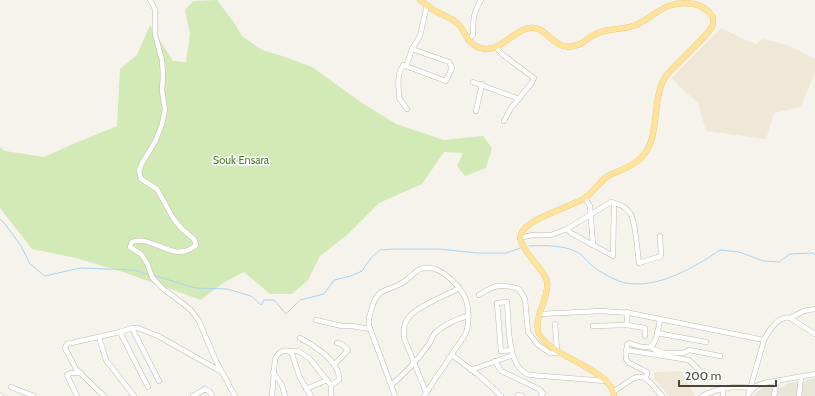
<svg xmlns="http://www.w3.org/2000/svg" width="815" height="396" font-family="Cabin,sans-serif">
<rect width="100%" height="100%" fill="#f6f3ec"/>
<!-- residential -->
<polygon fill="#eae5da" points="815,378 815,396 754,396 757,392 763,387 773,385 776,387 782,388 786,384 798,381 800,383 805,382 806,380"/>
<!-- education -->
<g fill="#efe8d6">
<polygon points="721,28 743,39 756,44 763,39 790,46 815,59 815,71 801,107 774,113 766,139 706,131 698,103 681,88 672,78"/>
<polygon points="681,371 695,396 669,396 655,380 654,373 659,372"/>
</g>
<!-- green -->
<polygon fill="#d2eab5" points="217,0 235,24 242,36 262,50 282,56 312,67 362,103 396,124 444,140 483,136 492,148 486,168 465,176 457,166 463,153 444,152 422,184 379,203 347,235 320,256 308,280 292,294 270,294 244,272 223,283 201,300 123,272 76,258 32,249 0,208 0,147 5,151 44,157 73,144 117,126 120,69 137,55 150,25 173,61 186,62 190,34 185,10 193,1"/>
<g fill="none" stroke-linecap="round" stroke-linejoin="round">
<!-- stream -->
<g stroke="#a9d4f2" stroke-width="1">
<polyline points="0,219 5,224 21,246 30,264 45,276 80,268 134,270 150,275"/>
<path d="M529,246C543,245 568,245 580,254C587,260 593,268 601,272C608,276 619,282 626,283C658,289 695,267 720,250L739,252L764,261L779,262L790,254L813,253L815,255"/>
<polyline points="153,275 195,288 227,289 251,296 261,305 264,300 274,300 286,314 300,300 324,294 334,280 351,276 362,271 370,259 380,250 395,249 439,249 477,253 506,253 520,248"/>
</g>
<!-- minor casing -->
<g stroke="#c2bbae" stroke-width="5.5">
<g id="minor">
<path d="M150,0L155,9V34L162,60L163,74L162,91L165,109L162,124L156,140L141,165L139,171L141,179L157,189L173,218L181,228L194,239L196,245C174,265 153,234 132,242L130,247L141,254L147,263L152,277L161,287L190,309L199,321L216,361L235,396"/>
<path d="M468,40L473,35C473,20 473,13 481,0"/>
<polyline points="496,47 503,55 534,78 531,84 511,108 504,121"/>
<polyline points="403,65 446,81 452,68 449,62 412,49"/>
<polyline points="473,82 519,99"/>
<path d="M407,109L399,98C399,88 395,68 407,64L412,49L420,36L427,5"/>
<polyline points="476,111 482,84"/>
<polyline points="585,198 590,206 593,245"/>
<path d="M614,203L613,256L571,233L567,229L611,202C619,204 625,206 630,213C636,221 637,251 639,263L661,256L660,236"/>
<polyline points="520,238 532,235 551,235 567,229"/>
<path d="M479,295C494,285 501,283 519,289L525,299L528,332L538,345L550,353H556L557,350L555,324"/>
<polyline points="540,314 601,311 630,313 764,340"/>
<polyline points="790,318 804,311 815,309"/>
<polyline points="316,320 342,326 352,326 370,329"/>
<polyline points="627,325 627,312"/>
<polyline points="593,326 627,325 645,328 645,336"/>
<polyline points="132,328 159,381"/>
<polyline points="120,332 148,387"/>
<polyline points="657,333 706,342"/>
<polyline points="99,337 106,360 134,396"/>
<path d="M300,338C315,346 340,361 339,380L331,385"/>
<polyline points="651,347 655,350 664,353 683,353 689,350 720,356"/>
<path d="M512,350L501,351L497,303L507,302C509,322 506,368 530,375L606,381"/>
<polyline points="626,350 689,360 701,372"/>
<polyline points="290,351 298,351 309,358 331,385 331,396"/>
<polyline points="452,355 481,377 501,396"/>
<polyline points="495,361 501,371 539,389 543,393 541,396"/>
<polyline points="334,365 348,350 341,344 337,343"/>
<polyline points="471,370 513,355"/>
<polyline points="273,372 282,385 285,396"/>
<path d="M645,378L647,374V372L629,363L626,359L627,345L629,343C657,354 655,343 660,320"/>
<path d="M391,385L369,326C368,321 369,317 371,311C378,284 387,294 405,281C411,277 417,268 425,268C442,266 463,288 467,303C469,312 469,325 466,333L424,396"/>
<polyline points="11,387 34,396"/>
<polyline points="306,389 327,380"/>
<polyline points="723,389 723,396"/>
<path d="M426,392L404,338C403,331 404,323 409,317C416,307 447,295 459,288"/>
<path d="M613,392C641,373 640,369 662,396"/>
<polyline points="750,392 756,386 764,383 815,374"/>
<polyline points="0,395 1,396"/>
<polyline points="518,395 522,396"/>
<polyline points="77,396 67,375 70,373 81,373"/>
<polyline points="104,396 76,369 65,348 67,344 120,332 132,328 138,328 158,336 222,372"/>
<polyline points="193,396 205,389 210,392 212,396"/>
<path d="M272,396L275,359C278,352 286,347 292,354L300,378L311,396"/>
<path d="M395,396L391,385C405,374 418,359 429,344C432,340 432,336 435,333C445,324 456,319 468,316"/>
<path d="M702,396C716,389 735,385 750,388"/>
<path d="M748,396L764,340C768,331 779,315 790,318L815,334"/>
<polyline points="774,396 777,381"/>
<polyline points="799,396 801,377"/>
</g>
</g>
<!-- major casing -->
<g stroke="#e6c16a" stroke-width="6">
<path id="major" d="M420,0C425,4 431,9 437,12C445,16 452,18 458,24C466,32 468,45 480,48C499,54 512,31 529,28C548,24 554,56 580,44C586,41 591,35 598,33C610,28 624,30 636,25C659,14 664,0 694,4C702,6 708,9 713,17V25L709,31C700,42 690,51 680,61C675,67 668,72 664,79C651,103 661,140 640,159C631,168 619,170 608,176C599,182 593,193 583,199C570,207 526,219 521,234C516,247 544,268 547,281C550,297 532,319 539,334C550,357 612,369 614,396"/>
</g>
<!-- minor -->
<use href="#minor" stroke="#fff" stroke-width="4.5"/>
<!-- major -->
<use href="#major" stroke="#ffe39c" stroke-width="5.5"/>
</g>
<g text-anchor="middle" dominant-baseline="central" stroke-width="3" stroke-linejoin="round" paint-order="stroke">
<!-- park labels -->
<g font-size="11" fill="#4a7f2a" stroke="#fff">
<text x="241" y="160">Souk Ensara</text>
</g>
</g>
<!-- scale -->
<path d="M679 380v6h97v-6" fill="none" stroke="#4b4439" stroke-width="2"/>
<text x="685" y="380" font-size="12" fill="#4b4439" stroke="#ffffff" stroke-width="3" paint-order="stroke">200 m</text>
</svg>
